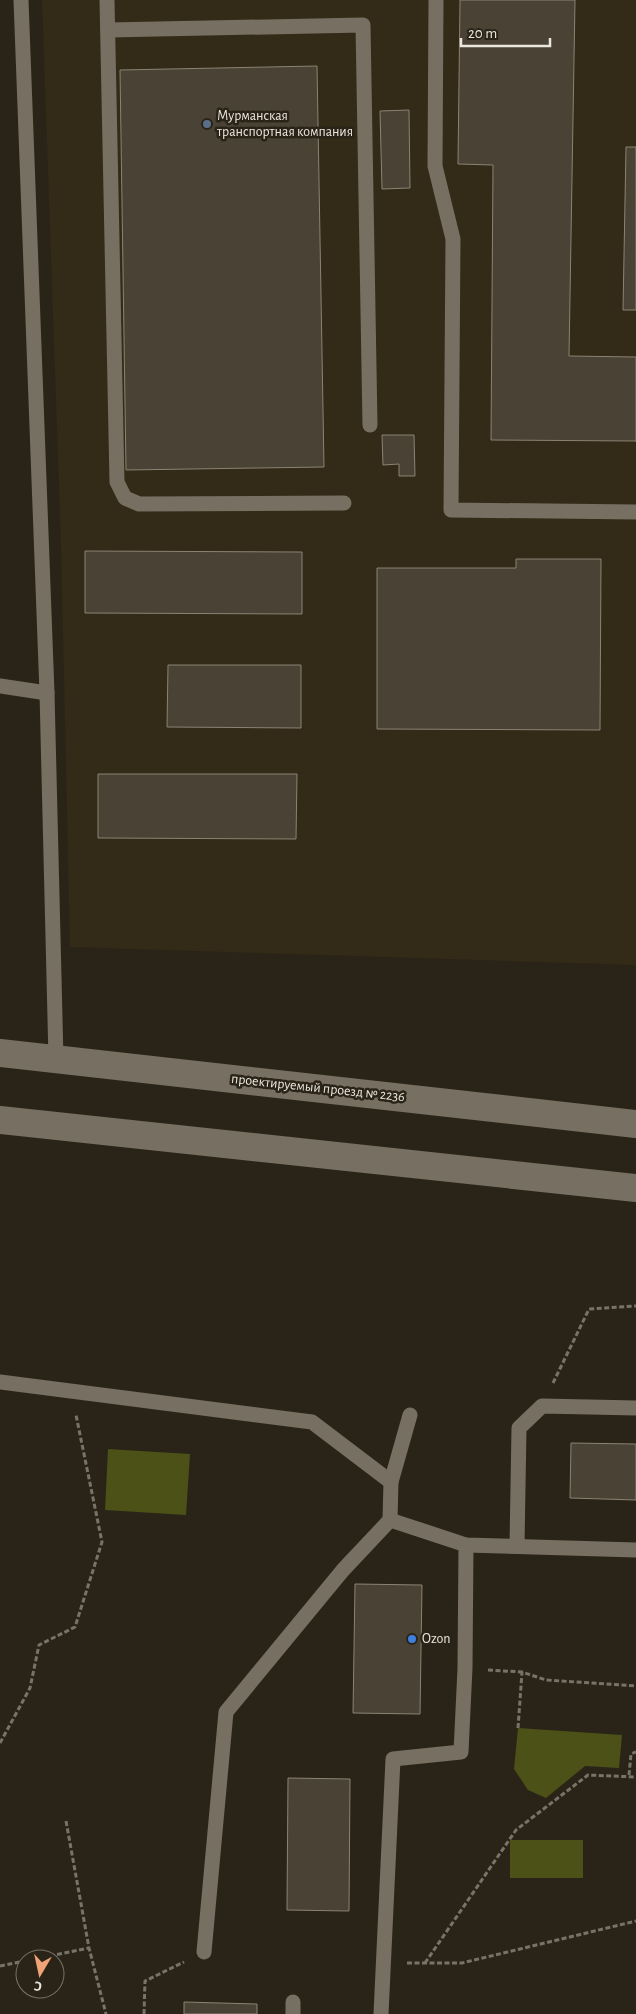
<svg xmlns="http://www.w3.org/2000/svg" width="636" height="2014" font-family="'Alegreya Sans',sans-serif">
<rect width="100%" height="100%" fill="#2a2418"/>
<!-- built -->
<polygon fill="#332a17" points="42,0 636,0 636,965 70,947 61,544"/>
<!-- green -->
<g fill="#4c5117">
<polygon points="108,1449 190,1454 186,1515 105,1510"/>
<polygon points="518,1728 622,1735 619,1768 585,1766 546,1798 528,1790 514,1769"/>
<rect x="510" y="1840" width="73" height="38"/>
</g>
<!-- building -->
<g fill="#4a4335" stroke="#8b8374">
<polygon points="460,0 575,0 569,356 636,357 636,441 491,440 493,165 458,164"/>
<polygon points="317,66 324,467 126,470 120,70"/>
<polygon points="409,110 410,188 382,189 380,111"/>
<polygon points="626,147 636,147 636,310 623,310"/>
<polygon points="382,435 414,435 415,476 399,476 399,464 383,465"/>
<polygon points="85,551 302,552 302,614 85,613"/>
<polygon points="516,559 601,559 600,730 377,729 377,568 516,568"/>
<polygon points="168,665 301,665 301,728 167,727"/>
<polygon points="98,774 297,774 296,839 98,838"/>
<polygon points="571,1443 636,1444 636,1500 570,1498"/>
<polygon points="355,1584 422,1585 420,1714 353,1713"/>
<polygon points="288,1778 350,1779 349,1911 287,1910"/>
<polygon points="184,2002 257,2004 257,2014 184,2014"/>
</g>
<g fill="none" stroke-linecap="round" stroke-linejoin="round">
<!-- path -->
<g stroke="#787368" stroke-width="3" stroke-dasharray="5 2.5" stroke-linecap="butt">
<polyline points="553,1383 589,1309 636,1306"/>
<polyline points="488,1670 522,1672 546,1680 636,1686"/>
<polyline points="518,1728 522,1672"/>
<polyline points="0,1743 30,1688 39,1645 75,1627 102,1542 76,1415"/>
<polyline points="629,1775 631,1754 636,1752"/>
<polyline points="66,1821 89,1948 106,2014"/>
<polyline points="35,1959 89,1948"/>
<polyline points="407,1963 462,1963 636,1921"/>
<polyline points="425,1963 516,1830 588,1775 636,1777"/>
<polyline points="0,1966 25,1961"/>
<polyline points="144,2014 145,1981 184,1962"/>
</g>
<!-- service -->
<g stroke="#776f61" stroke-width="15">
<polyline points="21,0 47,693 56,1059"/>
<polyline points="107,0 117,482 125,498 139,504 344,503"/>
<polyline points="436,0 435,166 453,239 451,510 636,512"/>
<polyline points="108,30 363,25 370,425"/>
<polyline points="0,686 47,693"/>
<polyline points="0,1382 312,1422 391,1482"/>
<polyline points="410,1415 391,1482 390,1520 466,1545 636,1550"/>
<polyline points="517,1546 519,1428 542,1406 636,1408"/>
<polyline points="204,1952 226,1712 343,1570 390,1520"/>
<polyline points="293,2014 293,2002"/>
<polyline points="381,2014 393,1759 461,1752 465,1668 466,1545"/>
</g>
<!-- secondary -->
<g stroke="#776f61" stroke-width="28">
<polyline points="0,1053 636,1124"/>
<polyline points="0,1120 636,1188"/>
</g>
</g>
<!-- markers -->
<circle fill="#5c6f8a" stroke="#2a2418" stroke-width="2" cx="207" cy="124" r="5"/>
<circle fill="#3f7fe0" stroke="#2a2418" stroke-width="2" cx="412" cy="1639" r="5"/>
<g text-anchor="middle" dominant-baseline="central" stroke-width="5" stroke-linejoin="round" paint-order="stroke">
<!-- poi labels -->
<g font-size="14" fill="#eae6dd" stroke="#2a2418" text-anchor="start">
<text x="217" y="116">Мурманская<tspan x="217" dy="16">транспортная компания</tspan></text>
<text x="422" y="1639">Ozon</text>
</g>
<!-- street labels -->
<g font-size="14" fill="#eae6dd" stroke="#2a2418">
<text transform="translate(318 1088) rotate(6)">проектируемый проезд № 2236</text>
</g>
</g>
<!-- north arrow -->
<g transform="translate(40 1974) rotate(189)"><circle r="24" fill="#2a2418" stroke="#777267"/>
<path d="M0-4L9 19L0 12L-9 19Z" fill="#efa377"/>
<text y="-8" font-size="14" font-weight="bold" text-anchor="middle" fill="#eae6dd">С</text>
</g>
<!-- scale -->
<path d="M461 38v8h89v-8" fill="none" stroke="#eae6dd" stroke-width="2.5"/>
<text x="468" y="38" font-size="15" fill="#eae6dd" stroke="#2a2418" stroke-width="4" paint-order="stroke">20 m</text>
</svg>
